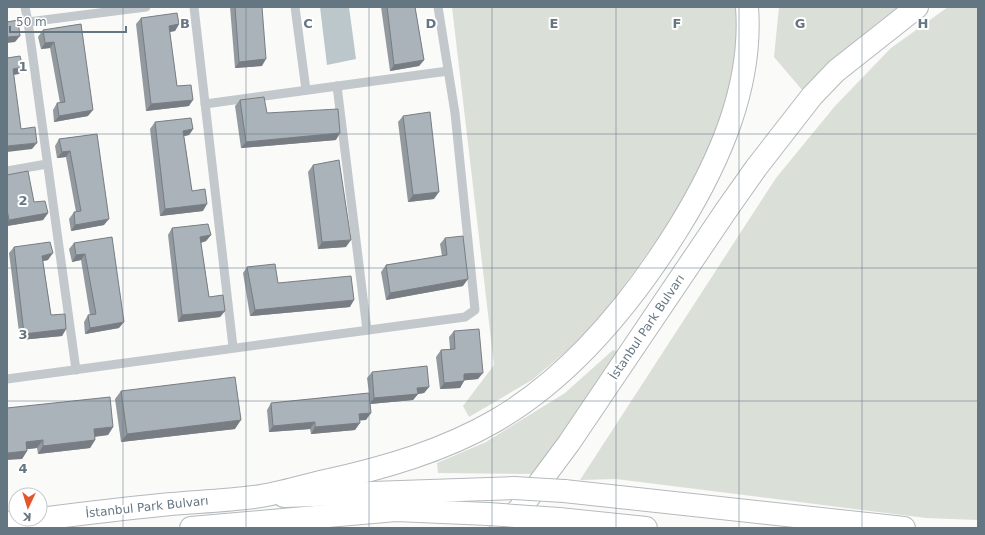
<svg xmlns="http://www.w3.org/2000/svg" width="985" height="535" font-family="'DejaVu Sans',sans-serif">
<rect width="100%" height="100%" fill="#fafaf8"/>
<!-- green -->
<g fill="#dadfd7">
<polygon points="452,7 739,7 739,34 732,85 706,158 680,208 592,330 532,380 469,417 463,406 494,365"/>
<polygon points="779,7 898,7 871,28 803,91 774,57"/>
<polygon points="948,7 978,7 978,520 926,518 616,479 580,480 776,178 835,106 891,48"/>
<polygon points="613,350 623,354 535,474 438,473 437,463 486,442 565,393"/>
</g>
<!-- water -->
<polygon fill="#bbc7cb" points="320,7 349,7 356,59 327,65"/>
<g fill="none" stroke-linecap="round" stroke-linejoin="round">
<!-- primary casing -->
<g stroke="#b5babe" stroke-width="24">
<g id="primary">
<polyline points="564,491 904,528"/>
<polyline points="284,496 514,488"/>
<polyline points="559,519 646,528"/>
<polyline points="191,528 396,510 488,514"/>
</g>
</g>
<!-- trunk casing -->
<g stroke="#b4b9bd" stroke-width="24">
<g id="trunk">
<path d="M40,519C80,514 121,509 161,505C192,502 223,501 254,497C278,494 302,486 325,481C384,468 443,451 495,421C571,377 633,301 679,227C719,162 753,86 747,7"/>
<polyline points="7,523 40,519"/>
<polyline points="501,528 523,505 569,443 725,212 756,168 812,96 836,71 917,7"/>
</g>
</g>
<!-- service -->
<g stroke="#c3c8cc" stroke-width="9">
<polyline points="25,7 28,22 146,7"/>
<polyline points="194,7 233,347"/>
<polyline points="295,7 306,90"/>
<polyline points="28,22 76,370"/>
<polyline points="337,86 367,330"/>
<polyline points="205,104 448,71"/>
<polyline points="7,171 47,164"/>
<polyline points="7,379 465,317 475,310 455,113 438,7"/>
</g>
<!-- primary -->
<use href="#primary" stroke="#fff" stroke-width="22"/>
<!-- trunk -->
<use href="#trunk" stroke="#fff" stroke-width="22"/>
<!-- primary-bridge casing -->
<g stroke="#b5babe" stroke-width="24" stroke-linecap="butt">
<g id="primary-bridge">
<polyline points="514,488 564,491"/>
<polyline points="488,514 559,519"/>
</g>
</g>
<!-- primary-bridge -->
<use href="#primary-bridge" stroke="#fff" stroke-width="22"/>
</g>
<!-- wall -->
<g fill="#929a9f">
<polygon points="230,7 262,7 262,66 235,68"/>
<polygon points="381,7 415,7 424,60 419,66 390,71"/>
<polygon points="141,18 179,24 175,31 169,32 177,86 189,106 146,111 136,24"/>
<polygon points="81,24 88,116 54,122 53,110 57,103 60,103 50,48 41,49 38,37 43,30"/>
<polygon points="240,100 267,113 336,140 241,148 235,106"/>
<polygon points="403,116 434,199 408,202 398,122"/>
<polygon points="155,122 193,129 189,135 184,136 192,191 203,211 160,216 150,129"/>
<polygon points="97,134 104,225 71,231 69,219 74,212 76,212 66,157 57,158 55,146 59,139"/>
<polygon points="313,165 346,247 318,249 308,172"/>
<polygon points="7,175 34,202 48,213 43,220 7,226"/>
<polygon points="172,228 211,235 206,241 201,243 209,297 225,311 220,317 178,322 168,235"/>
<polygon points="112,237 119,328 85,334 84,322 88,315 90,315 81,260 72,262 69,249 74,243"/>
<polygon points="445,238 463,286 386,300 381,272 386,265 442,256 440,244"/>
<polygon points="14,247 48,260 43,261 51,315 66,329 62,336 20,340 9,253"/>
<polygon points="247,267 278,283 350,307 250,316 243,273"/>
<polygon points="454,331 478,379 464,380 460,388 440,389 436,357 441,350 450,349 449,337"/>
<polygon points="372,372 429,387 424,393 418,394 413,400 370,404 366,420 360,420 355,430 311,434 310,429 269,432 267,410 271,403 369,393 367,378"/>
<polygon points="121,391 235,429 121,442 115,399"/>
<polygon points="7,408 113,427 108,435 95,437 95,440 90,448 38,454 37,448 27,449 27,451 22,459"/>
</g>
<!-- shaded-wall -->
<g fill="#777d82">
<polygon points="179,24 175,31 164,33 169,26"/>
<polygon points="20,36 15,42 7,43 7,37"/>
<polygon points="54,42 50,48 41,49 45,43"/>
<polygon points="266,59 262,66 235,68 239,62"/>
<polygon points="424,60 419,66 390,71 394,65"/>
<polygon points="23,67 19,74 8,76 13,69"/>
<polygon points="193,100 189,106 146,111 151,104"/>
<polygon points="93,110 88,116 54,122 59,116"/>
<polygon points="193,129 189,135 178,137 183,131"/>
<polygon points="340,133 336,140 241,148 246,142"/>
<polygon points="37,143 32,149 7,152 7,146"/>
<polygon points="70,151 66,157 57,158 62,152"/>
<polygon points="439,192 434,199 408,202 413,195"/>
<polygon points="207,204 203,211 160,216 165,209"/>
<polygon points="48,213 43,220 7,226 7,222 9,220"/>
<polygon points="109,219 104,225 71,231 75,225"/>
<polygon points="211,235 206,241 196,244 200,237"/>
<polygon points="351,240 346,247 318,249 322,242"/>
<polygon points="53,253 48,260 38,262 42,256"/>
<polygon points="85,254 81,260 72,262 76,255"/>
<polygon points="468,279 463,286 386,300 390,293"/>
<polygon points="354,300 350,307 250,316 255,310"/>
<polygon points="225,311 220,317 178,322 182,315"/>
<polygon points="124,322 119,328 85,334 90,328"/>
<polygon points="66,329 62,336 20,340 24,334"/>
<polygon points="483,373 478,379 459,381 464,374"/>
<polygon points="464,381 460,388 440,389 444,383"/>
<polygon points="429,387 424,393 418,394 413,400 370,404 374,398 417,388"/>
<polygon points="371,413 366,420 355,421 359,414"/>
<polygon points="241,420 235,429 121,442 127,434"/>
<polygon points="315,422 310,429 269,432 273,426"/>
<polygon points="360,423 355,430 311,434 315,427"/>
<polygon points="113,427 108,435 88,437 94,429"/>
<polygon points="43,440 37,448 20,450 26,442"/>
<polygon points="95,440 90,448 38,454 43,446"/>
<polygon points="27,451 22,459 7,460 7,453"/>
</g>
<!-- building -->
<g fill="#aab3b9" stroke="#777d82">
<polygon points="235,7 262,7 266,59 239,62"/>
<polygon points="387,7 415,7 424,60 394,65"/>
<polygon points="177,13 179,24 169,26 177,86 191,85 193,100 151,104 141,18"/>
<polygon points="18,20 20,36 7,37 7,22"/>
<polygon points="81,24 93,110 59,116 57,103 65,102 54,42 45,43 43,30"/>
<polygon points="20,56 23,67 13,69 21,129 35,127 37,143 7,146 7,58"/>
<polygon points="264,97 267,113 338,109 340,133 246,142 240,100"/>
<polygon points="430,112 439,192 413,195 403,116"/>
<polygon points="191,118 193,129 183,131 192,191 205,189 207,204 165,209 155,122"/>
<polygon points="97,134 109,219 75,225 74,212 81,211 70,151 62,152 59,139"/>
<polygon points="339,160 351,240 322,242 313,165"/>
<polygon points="28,171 34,202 45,201 48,213 9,220 7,210 7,175"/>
<polygon points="208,224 211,235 200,237 209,297 223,295 225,311 182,315 172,228"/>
<polygon points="463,236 468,279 390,293 386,265 447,255 445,238"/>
<polygon points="112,237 124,322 90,328 88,315 96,314 85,254 76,255 74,243"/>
<polygon points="50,242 53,253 42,256 51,315 65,314 66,329 24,334 14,247"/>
<polygon points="275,264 278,283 351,276 354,300 255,310 247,267"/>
<polygon points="479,329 483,373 464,374 464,381 444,383 441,350 455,349 454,331"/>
<polygon points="427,366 429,387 417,388 418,394 374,398 372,372"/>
<polygon points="235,377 241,420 127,434 121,391"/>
<polygon points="369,393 371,413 359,414 360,423 315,427 315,422 273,426 271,403"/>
<polygon points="110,397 113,427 94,429 95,440 43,446 43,440 26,442 27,451 7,453 7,408"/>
</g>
<!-- grid -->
<path fill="none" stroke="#657683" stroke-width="1" stroke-opacity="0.55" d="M123,7V528M246,7V528M369,7V528M492,7V528M616,7V528M739,7V528M862,7V528M7,134H978M7,268H978M7,401H978"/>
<g text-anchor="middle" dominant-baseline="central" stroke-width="4" stroke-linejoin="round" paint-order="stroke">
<!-- street labels -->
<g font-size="12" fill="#657683" stroke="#fff">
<text transform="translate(647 327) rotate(-56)">İstanbul Park Bulvarı</text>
<text transform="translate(147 507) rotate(-6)">İstanbul Park Bulvarı</text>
</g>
</g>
<g font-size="13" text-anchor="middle" font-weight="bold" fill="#657683" stroke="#fff" stroke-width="4" stroke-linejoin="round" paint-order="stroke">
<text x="185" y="28">B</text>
<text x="308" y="28">C</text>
<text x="431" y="28">D</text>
<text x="554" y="28">E</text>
<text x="677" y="28">F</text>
<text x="800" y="28">G</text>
<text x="923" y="28">H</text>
<text x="23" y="71">1</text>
<text x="23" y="205">2</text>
<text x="23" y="339">3</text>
<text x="23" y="473">4</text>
</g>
<!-- border -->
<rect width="985" height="535" fill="none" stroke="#657683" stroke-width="16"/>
<!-- north arrow -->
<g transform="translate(28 507) rotate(184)"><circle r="19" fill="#ffffff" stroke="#c1c8cd"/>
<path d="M0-3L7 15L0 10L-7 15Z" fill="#e4572e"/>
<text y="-6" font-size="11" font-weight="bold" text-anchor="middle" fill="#657683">K</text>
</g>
<!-- scale -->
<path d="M10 26v6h116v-6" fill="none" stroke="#657683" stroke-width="2"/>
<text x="16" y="26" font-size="12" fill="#657683" stroke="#ffffff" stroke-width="3" paint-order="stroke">50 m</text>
</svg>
